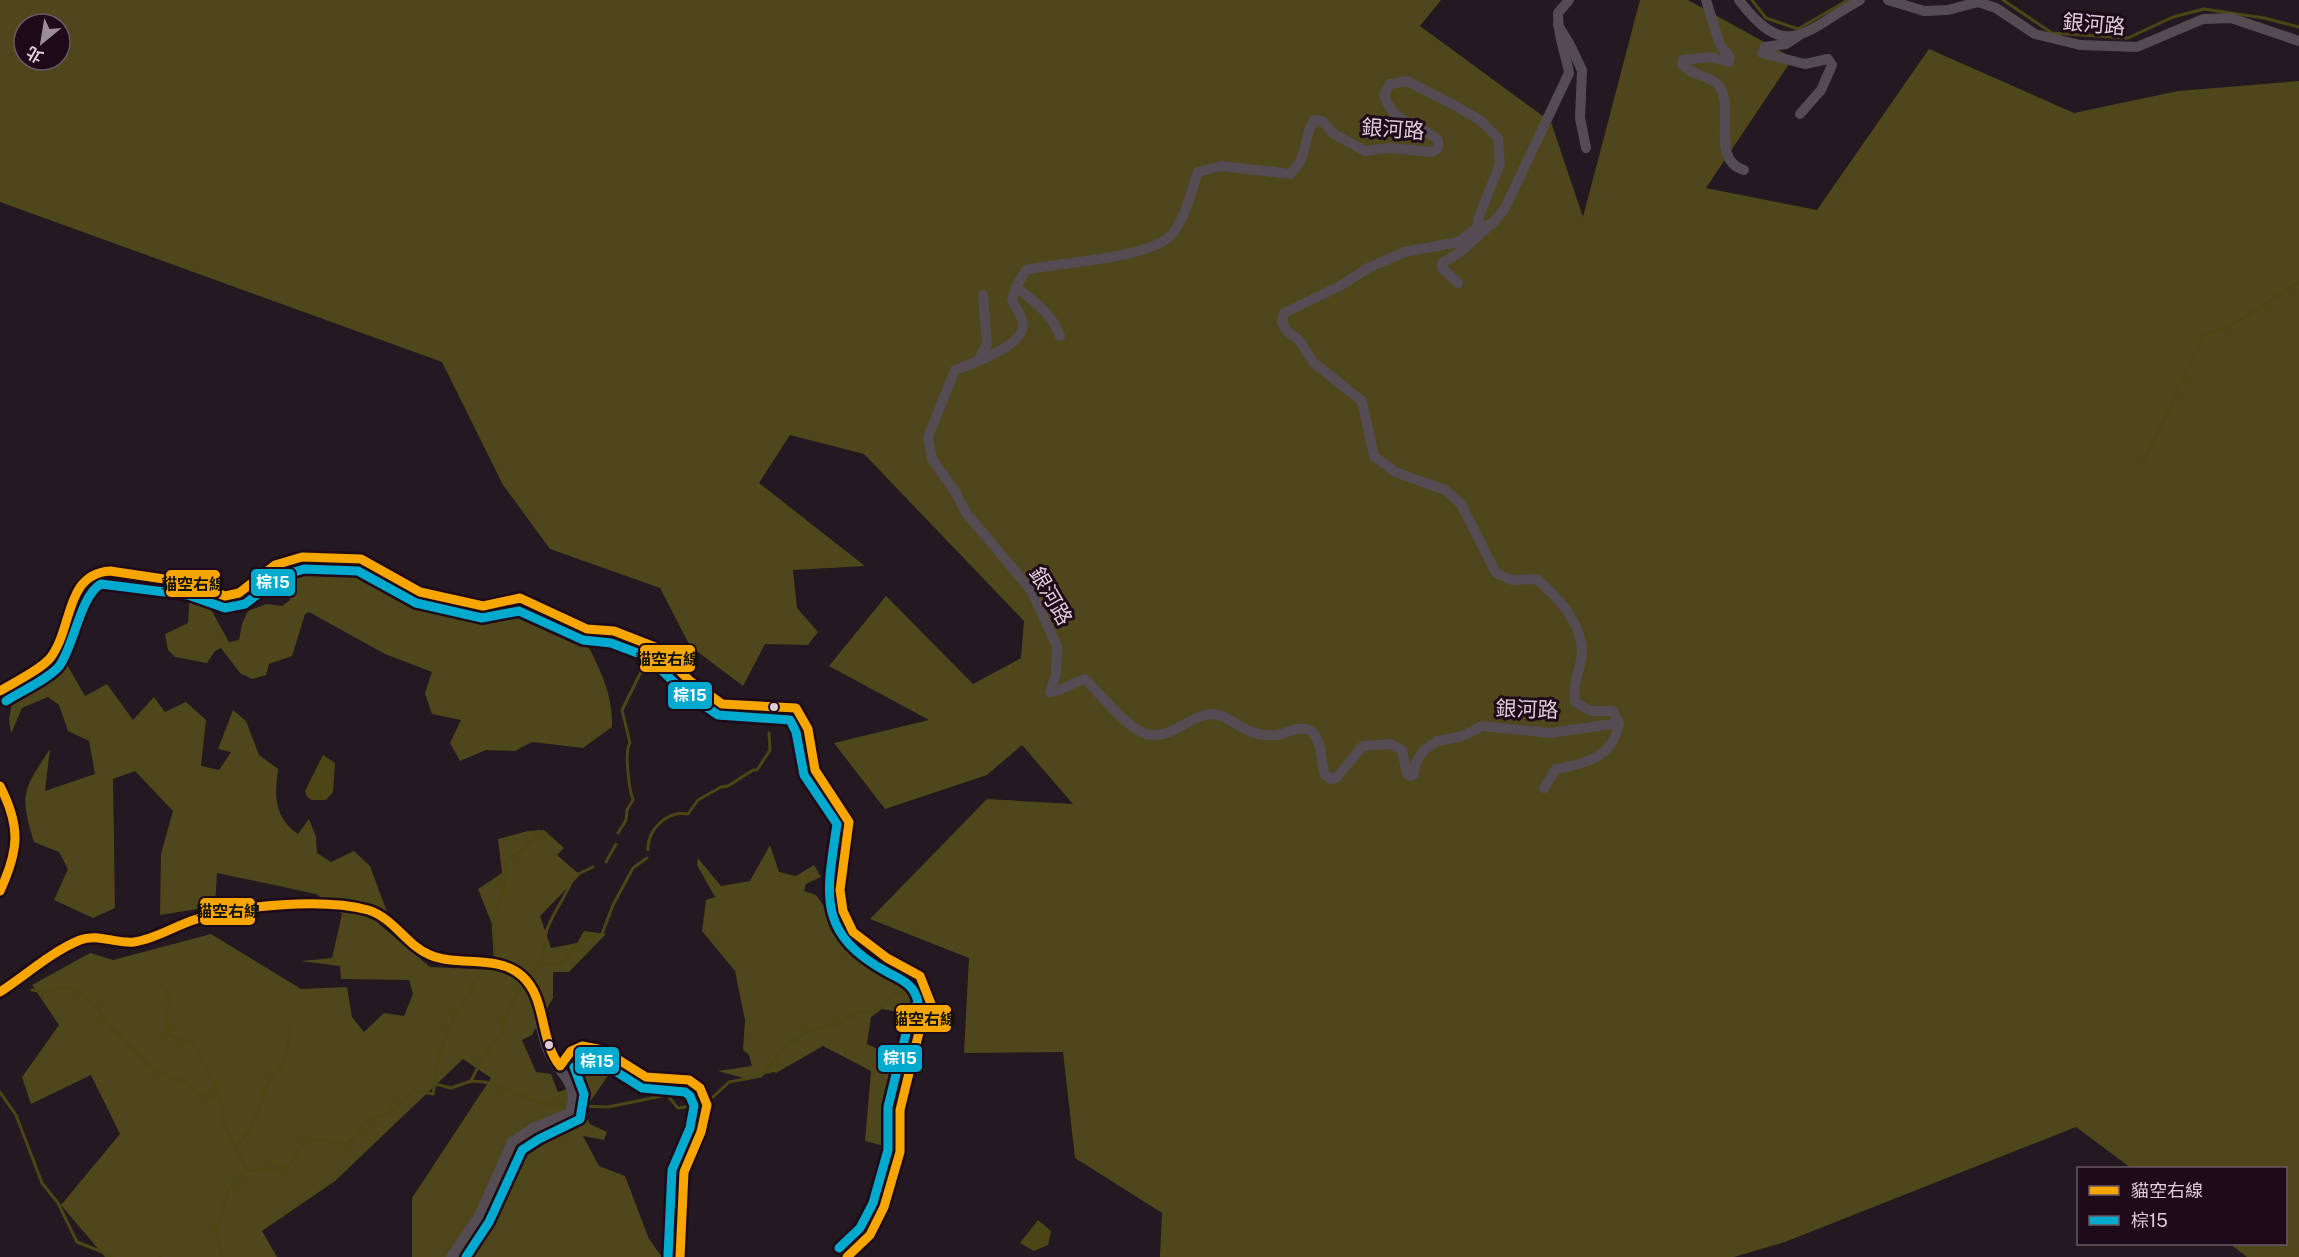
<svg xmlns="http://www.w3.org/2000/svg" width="2299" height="1257" font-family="'Public Sans','Noto Sans TC',sans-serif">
<rect width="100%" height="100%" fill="#241821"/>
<!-- forest -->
<g fill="#4d471b" fill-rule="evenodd">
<path d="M0,0H1441L1420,26L1551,122L1583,217L1640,0H1688L1793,58L1706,188L1817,210L1929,49L2074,113L2178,91L2299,81V1257H2247L2230,1244H2286V1168H2131L2076,1127L1785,1242L1734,1257H1160L1162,1213L1075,1158L1063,1052L964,1053L969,958L870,919L987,799L1073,804L1022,745L987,775L885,809L834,743L929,720L829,666L886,596L973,684L1021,658L1024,621L864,454L790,435L759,483L865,566L793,570L797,608L818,632L808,645L765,644L743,686L690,646L660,588L550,549L503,485L442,362L0,202ZM24,24H60V60H24Z"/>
<path d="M319,570L356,575L414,604L486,616L515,612L583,637C599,666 613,693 612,727L583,748L532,742L515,751L486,750L460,761L450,743L461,720L432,714L425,693L432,672L385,654L309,612L305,614L292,656L269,664L266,675L252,679L240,673L221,648L215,651L207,663L175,657L168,650L165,634L188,623L190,591L217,599L209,606L229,642L239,640L242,624L248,611L267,604L282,606L290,600L286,578Z"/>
<path d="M66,663L85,696L107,684L133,720L154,697L165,712L186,702L206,720L201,766L219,770L231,752L218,749L233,710L246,721L259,755L278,769C275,796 273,816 298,834L309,819L316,837L317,853L331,862L354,851L370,866L387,912L379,924L430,967L494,970V929L478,889L502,873L498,839L528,831L544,830L564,848L557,855L580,875L540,916L551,948L577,943L584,931L606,934L569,972H553V998L532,1035L522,1040L536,1072L551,1074L558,1092L573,1087V1071L583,1055L614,1067L583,1112L590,1124L607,1132L604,1140L583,1136L599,1166L625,1176L649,1239L662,1257H412V1198L491,1078L463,1059L335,1181L262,1231L277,1257H105L61,1205L120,1134L91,1075L31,1104L22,1077L59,1025L32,985L90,953L113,960L211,934L301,989L347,987L352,1017L364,1032L384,1013L404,1016L413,994L409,980L341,979L340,966L301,961L332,958L342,914L316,894L217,873L215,906L160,915L161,854L173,811L135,771L113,779L115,908L93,918L54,900L68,869L59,852L34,842C19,794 23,790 50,749L45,791L95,774L89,741L68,731L59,705L48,697L22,708L11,734L9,719L14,693Z"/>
<polygon points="770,845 779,872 796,876 814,865 821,877 806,884 804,891 816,895 836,923 901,958 911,986 908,989 913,994 914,1015 882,1009 871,1017 867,1044 897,1058 881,1145 865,1141 871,1071 823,1046 776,1073 774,1072 747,1079 718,1071 752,1066 749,1055 743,1050 745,1020 735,971 702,931 706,900 715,897 697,865 698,858 721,886 750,881"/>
</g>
<!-- water -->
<g fill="#4c4617">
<polygon points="323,755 335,763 333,792 326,800 312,800 307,797 305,791"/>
<polygon points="1038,1220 1051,1231 1048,1245 1034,1251 1020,1243"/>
</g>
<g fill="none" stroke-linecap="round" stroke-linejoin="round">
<!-- stream -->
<g stroke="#4c4617" stroke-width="3">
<polyline points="1752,0 1766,18 1798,29 1848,0"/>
<polyline points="2003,0 2052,33 2128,38 2173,17 2204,9 2264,18 2299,27"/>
<polyline points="2144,461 2204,335 2229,327 2299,282"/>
<path d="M618,833L626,820L627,810L633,800C629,788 624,752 630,743L622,710L650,654"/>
<path d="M648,850C647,830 667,810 688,814L698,800L721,787L728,786L753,770H757L770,750L769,733"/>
<polyline points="606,862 616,844"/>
<polyline points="495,957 493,921 505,885 507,861 521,851 538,831"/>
<polyline points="538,965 559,965 575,946 587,938 602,934 613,905 633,868 647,858"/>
<path d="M530,976C535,969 542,960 544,951C546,944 544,935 548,927C555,910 567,894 574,876L593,867"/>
<path d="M161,984L172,1001L165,1013L168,1035L193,1044C203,1063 227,1098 221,1119L247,1171"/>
<polyline points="32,990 45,992 67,987 77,991 95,1005 107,1022 146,1063 159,1073 183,1081 198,1093 221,1101"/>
<polyline points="471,1081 482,1059 501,1033 510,1005 525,984"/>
<path d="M435,1084C436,1043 460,1003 484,971"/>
<polyline points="0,1092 16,1115 42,1183 58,1203 77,1242 115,1257"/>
<polyline points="713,1097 729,1082 761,1076 787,1045 808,1031 839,1024 859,1012 877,1011 893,995 911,990"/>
<polyline points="581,1106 608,1107 667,1095 678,1108 701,1105"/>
<polyline points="235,1148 250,1131 268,1083 284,1063 291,1027"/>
<polyline points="159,1257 161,1257"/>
<polyline points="222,1257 216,1230 229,1189 247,1171 288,1167 307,1138 347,1144 371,1118 387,1114 414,1091 433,1094 435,1084 451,1088 471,1081 485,1082 545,1104 564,1105"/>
</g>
<!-- minor -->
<g stroke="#554b52" stroke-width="10">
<path d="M1706,0L1720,45L1730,57L1729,62L1711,57L1683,60L1682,64C1691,76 1715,76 1721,89C1733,111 1711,161 1744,170"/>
<path d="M1739,0C1787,64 1805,30 1860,0"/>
<polyline points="1888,0 1924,11 1948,10 1978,2 1996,8 2035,34 2080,45 2137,47 2203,19 2231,18 2299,41"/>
<polyline points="1558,25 1569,43 1582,70 1580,118 1586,148"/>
<polyline points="1798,36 1786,44 1765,47 1762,53 1805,64 1828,59 1832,65 1821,90 1800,114"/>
<path d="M1478,227V219L1500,164L1498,138L1480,120L1452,104L1407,81L1390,84L1384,95C1394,126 1418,122 1438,140V148L1432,152L1390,148L1365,151L1334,134L1322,121L1314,120C1301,142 1310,155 1290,174L1222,166L1198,172C1191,192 1186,216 1173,233C1153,259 1059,262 1026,270L1016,287L1012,301C1016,308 1022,316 1023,323C1025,347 972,363 955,370L928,437L932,459L956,493L966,513L1031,590L1057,646L1056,675L1050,692C1064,691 1072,682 1085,679C1099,693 1128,729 1146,734C1168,740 1185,720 1205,715C1223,709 1240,731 1259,734C1265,735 1271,736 1277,735C1288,733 1301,724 1312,732C1322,741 1321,763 1325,775L1331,779L1336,778L1363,746L1390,744L1402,750L1407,774L1410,776L1414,774L1416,762L1424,750L1437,741L1463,736L1482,726L1550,733L1619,723L1613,711H1591L1575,702C1572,678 1583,666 1582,650C1580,620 1558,598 1537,579L1512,580L1496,573L1461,504L1445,490L1395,472L1374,456L1362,401L1314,363L1299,340L1287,331L1282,322L1284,313L1340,286L1370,267L1405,252L1458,242L1478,227L1492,224L1505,208L1569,73C1565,50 1558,39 1558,13L1569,0"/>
<polyline points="1458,283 1442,268 1442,263 1459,253 1487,228"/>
<path d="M1016,287C1034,301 1052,314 1060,336"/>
<polyline points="978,361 987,344 983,295"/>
<path d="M0,691L50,659L60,640L82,581L97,572L110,571L191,583L225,596L239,593L275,565L302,557L361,559L420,592L483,606L520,598L587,629L614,631L655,647L690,681L722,704L796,708C814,724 808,749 815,770C823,790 842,802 849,822L840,890L843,911L853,932L887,958L920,976L928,991L931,1004L921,1024L900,1110V1152L884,1207L870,1235L847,1257"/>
<path d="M0,786C23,827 20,849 0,891"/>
<path d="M1544,788L1556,769C1586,763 1613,758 1619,723"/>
<path d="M0,992C26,975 52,953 80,940C97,933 115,945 133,942C152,939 167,930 184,923C226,908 331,896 372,912C396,921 408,946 430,955C459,967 515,954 531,986C540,1006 539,1028 547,1048C556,1073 581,1081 570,1113L533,1128L512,1142L479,1216L451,1257"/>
<polyline points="560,1066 571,1051 582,1046 603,1050 646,1077 689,1080 700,1088 707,1105 701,1132 684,1172 680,1257"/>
</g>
<!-- bus-1 casing -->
<g stroke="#1f0a1a" stroke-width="14">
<g id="bus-1">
<path d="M0,691C13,683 42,669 51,657C73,627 65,574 110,571L191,583L225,596L239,593L275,565L302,557L361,559L420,592L483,606L520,598L587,629L614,631L655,647L690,681L722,704L796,708L808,729L815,770L849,822L840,890L843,911L853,932L887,958L920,976L931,1004L921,1024L900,1110V1152L884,1207L870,1235L847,1257"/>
<path d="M0,786C21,827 19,850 0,891"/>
<path d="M0,992C26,975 51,952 80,940C97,933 116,944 134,942C156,939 176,925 197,919C241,905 324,898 368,910C394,918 406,945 430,955C459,967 497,954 522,976C547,998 539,1040 560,1066L571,1051L582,1046L603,1050L646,1077L689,1080L700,1088L707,1105L701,1132L684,1172L680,1257"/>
</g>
</g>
<!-- bus-2 casing -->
<g stroke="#1f0a1a" stroke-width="14">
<g id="bus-2">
<path d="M6,701C20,692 52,677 60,665C75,643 80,596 101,584L188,595L225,608L245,604L281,576L304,569L358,571L416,603L482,618L519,611L583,640L611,643L648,657L682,690L718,715L790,720L796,732L804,775L837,824C827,893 815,933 887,972C902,980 914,984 918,1002L909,1021L888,1107V1150L873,1203L860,1228L839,1248"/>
<polyline points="466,1257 489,1222 522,1150 539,1139 580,1119 584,1094 574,1067 583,1059 599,1061 642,1088 685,1092 690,1096 694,1106 690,1128 672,1170 668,1256"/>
</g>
</g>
<!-- bus-1 -->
<use href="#bus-1" stroke="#f7a600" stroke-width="9"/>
<!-- bus-2 -->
<use href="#bus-2" stroke="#00a9ce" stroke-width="9"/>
</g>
<!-- markers -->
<g fill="#ddcdd9" stroke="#1f0a1a" stroke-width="2">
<circle cx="774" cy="707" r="5"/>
<circle cx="549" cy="1045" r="5"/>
</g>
<g text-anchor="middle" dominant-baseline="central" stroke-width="6" stroke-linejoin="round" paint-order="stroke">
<!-- street labels -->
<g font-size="21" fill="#ddcdd9" stroke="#1f0a1a">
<text transform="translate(2094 24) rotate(5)">銀河路</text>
<text transform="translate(1393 129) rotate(4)">銀河路</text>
<text transform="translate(1051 596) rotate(60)">銀河路</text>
<text transform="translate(1527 709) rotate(2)">銀河路</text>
</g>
</g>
<g stroke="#1f0a1a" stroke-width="2">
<rect x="250" y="568" width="46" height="29" rx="6" fill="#00a9ce"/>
<rect x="165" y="569" width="56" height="29" rx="6" fill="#f7a600"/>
<rect x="639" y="644" width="57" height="29" rx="6" fill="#f7a600"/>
<rect x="667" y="681" width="46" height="29" rx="6" fill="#00a9ce"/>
<rect x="199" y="897" width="57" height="29" rx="6" fill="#f7a600"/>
<rect x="895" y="1004" width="57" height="29" rx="6" fill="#f7a600"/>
<rect x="877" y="1044" width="46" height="29" rx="6" fill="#00a9ce"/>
<rect x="574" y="1046" width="46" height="29" rx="6" fill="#00a9ce"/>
</g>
<g font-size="16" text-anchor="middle" font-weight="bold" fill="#fff">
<text x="273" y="588">棕15</text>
<text x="690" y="701">棕15</text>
<text x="900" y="1064">棕15</text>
<text x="597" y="1067">棕15</text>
</g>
<g font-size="16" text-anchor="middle" font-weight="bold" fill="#111">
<text x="193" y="590">貓空右線</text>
<text x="667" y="665">貓空右線</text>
<text x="228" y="917">貓空右線</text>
<text x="924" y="1025">貓空右線</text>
</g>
<!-- legend -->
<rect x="2077" y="1167" width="210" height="78" fill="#1f0a1a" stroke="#6b5866" stroke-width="1.5"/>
<rect x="2089" y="1186" width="30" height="9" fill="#f7a600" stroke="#6b5866" stroke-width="1.5"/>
<text x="2131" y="1197" font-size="18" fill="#ddcdd9">貓空右線</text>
<rect x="2089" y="1216" width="30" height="9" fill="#00a9ce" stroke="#6b5866" stroke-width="1.5"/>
<text x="2131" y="1227" font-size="18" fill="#ddcdd9">棕15</text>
<!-- north arrow -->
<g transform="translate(42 42) rotate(210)"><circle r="28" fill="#1f0a1a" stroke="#6b5866" stroke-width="1.5"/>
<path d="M0-4.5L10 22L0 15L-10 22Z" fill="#9c8e99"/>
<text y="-9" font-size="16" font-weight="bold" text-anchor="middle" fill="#ddcdd9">北</text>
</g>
</svg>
